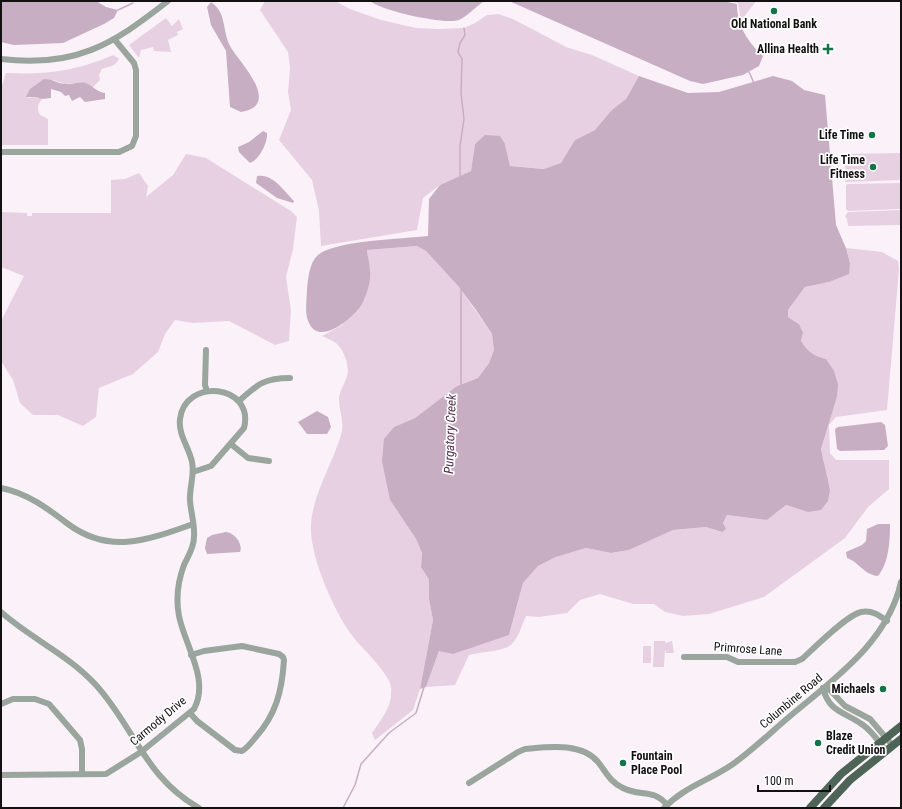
<svg xmlns="http://www.w3.org/2000/svg" width="902" height="809" font-family="'Roboto Condensed',sans-serif">
<rect width="100%" height="100%" fill="#faf2f8"/>
<!-- green -->
<g fill="#e8d0e3">
<polygon points="265,1 335,1 350,9 381,20 416,28 438,29 464,28 475,23 487,15 498,14 513,19 566,47 592,55 639,76 626,99 595,130 575,140 562,163 545,169 510,166 505,144 475,144 471,171 440,185 423,198 417,230 321,246 319,211 312,180 279,140 291,110 288,92 290,68 288,52 260,10"/>
<polygon points="728,1 756,1 741,21 738,3"/>
<polygon points="166,18 172,26 179,19 183,29 177,32 178,35 168,40 171,52 154,51 153,47 141,50 139,58 129,45"/>
<path d="M113,55L119,59C115,67 109,66 102,69L99,75L100,80L93,87L85,83L65,84L53,80L27,98L36,97L42,99C37,105 37,109 40,115L48,119V145H1V89L6,73C45,75 77,71 113,55Z"/>
<polygon points="901,153 901,180 845,182 845,154"/>
<polygon points="186,154 206,158 291,211 297,217 293,249 286,277 291,310 289,341 275,345 229,321 193,323 175,320 165,334 158,352 133,374 99,388 96,417 83,426 58,415 33,415 20,403 13,380 1,361 2,319 24,276 1,267 1,212 27,213 27,216 32,216 32,213 111,213 111,180 125,179 139,173 148,186 146,197 173,175"/>
<polygon points="901,183 901,209 848,211 846,209 846,186 847,184"/>
<polygon points="901,210 901,225 848,226 847,219 845,216 848,212"/>
<path d="M417,246L426,251L459,287L492,334L494,350L489,363L478,378L457,386L415,418L394,427L390,500L416,539L422,553L421,567L429,580V599L433,620L420,689L413,710L375,740L372,733C382,718 393,706 391,687C389,672 360,647 351,634C334,611 311,558 311,530C310,499 332,465 341,435C345,422 339,412 339,399C339,392 345,383 347,376C350,366 344,350 336,343C332,340 326,338 322,336L342,325L370,278L367,250Z"/>
<path d="M846,248L882,252L898,261L899,269L887,410L836,417L829,425L830,453L836,460H889V489L868,507L845,538L764,597L709,614L683,616L665,612L654,604H633L600,594L580,600L567,613L539,617L526,616C522,624 519,637 512,644C504,652 481,651 469,655L455,685L426,687L439,651L509,635L523,583L538,566L556,557L586,548L611,553L629,550L673,530L706,527L722,532L723,523L727,515L767,520L786,505L808,512L824,462L821,449L837,397L826,359C814,356 808,352 801,341L803,331L799,324L788,317V310L805,287L829,282L850,263Z"/>
<polygon points="654,641 665,641 666,643 672,641 674,653 666,653 665,649 664,667 653,667"/>
<rect x="643" y="646" width="8" height="17"/>
</g>
<!-- water -->
<g fill="#c8aec3">
<polygon points="1,1 96,1 106,7 118,10 114,18 104,24 63,43 14,45 1,42"/>
<path d="M370,1H484C478,5 465,18 459,20C445,25 382,11 370,1Z"/>
<path d="M509,1H723L737,4C737,26 748,42 763,56L759,66L743,75L703,84L690,81Z"/>
<path d="M211,2C227,13 222,30 230,46C236,58 273,94 253,108C250,110 245,111 241,112L230,107L226,51L211,25L207,7Z"/>
<path d="M639,76L688,93L719,92L773,76L792,81L804,90L825,95L836,225L846,248L850,263L849,274L829,282L805,287L788,310V317L799,324L803,332L801,341C808,352 814,356 826,359L834,371L838,384L837,397L821,449L830,490L828,501L821,510L808,512L786,505L767,520L727,515L723,523L726,529L722,532L706,527L673,530L629,550L611,553L586,548L556,557L538,566L523,583L509,635L453,654L439,651L426,687L420,689L433,620L429,599V580L421,567L422,553L416,539L390,500L382,461L384,439L394,427L415,418L457,386L478,378L489,363L494,350L492,334L476,310L459,287L426,251L417,246L367,250C368,259 371,269 370,278C370,285 365,298 362,304C354,317 320,347 309,323C304,313 307,300 307,289C308,279 309,263 318,255C336,240 403,239 428,236L429,199L440,185L471,171L475,144L485,135L500,136L505,144L510,166L544,169L561,163L575,140L595,130L612,110L626,99Z"/>
<path d="M44,79C53,79 58,84 66,84C74,85 80,80 88,84C94,87 97,92 105,93V99L85,102L80,97L72,101L69,95L65,96L61,92L51,89V98L42,99L36,97H26L30,89Z"/>
<path d="M263,131L267,133C268,143 259,160 250,163L239,152L238,147L249,142Z"/>
<path d="M257,176C273,173 284,191 294,201L293,203L277,198L256,183Z"/>
<polygon points="317,411 328,417 331,427 327,434 307,434 298,422"/>
<polygon points="881,422 885,425 888,446 884,450 840,451 837,449 835,429 838,427"/>
<path d="M878,524H890C890,541 889,563 878,576C864,575 859,562 847,558L846,552L862,545L866,541L867,529Z"/>
<path d="M226,532C235,533 243,544 240,552L207,554L205,548L207,538L212,535Z"/>
</g>
<g fill="none" stroke-linecap="round" stroke-linejoin="round">
<!-- stream -->
<g stroke="#c8aec3" stroke-width="1.5">
<polyline points="118,10 133,3"/>
<polyline points="749,72 754,83"/>
<polyline points="460,176 460,146 464,119 461,93 462,59 458,52 460,43 465,35 464,28"/>
<polyline points="461,386 461,288"/>
<polyline points="343,808 355,785 361,764 389,733 416,713 424,687"/>
</g>
<!-- minor -->
<g stroke="#99a59d" stroke-width="6">
<path d="M1,59C75,68 112,45 168,1"/>
<polyline points="1,152 119,152 132,146 136,136 136,70 134,63 115,40"/>
<polyline points="206,350 205,385 207,391"/>
<path d="M239,401C258,384 264,378 290,378"/>
<polyline points="232,445 248,458 269,461"/>
<path d="M1,488C27,493 47,508 68,524C110,555 148,540 193,524"/>
<path d="M1,612C30,638 67,654 95,684C134,726 144,777 199,808"/>
<path d="M684,657H727L738,662H795L802,659C814,648 847,615 861,612C872,610 879,615 887,621"/>
<polyline points="823,688 830,690 845,706 870,719 893,746"/>
<path d="M823,688C829,713 846,712 863,725C872,731 879,742 886,751"/>
<polyline points="1,704 13,699 35,699 49,704 80,740 82,749 82,774"/>
<path d="M190,713L197,721L235,750L242,751C247,748 251,743 255,738C276,715 282,691 284,660L283,657L279,654L242,646L204,651L191,655"/>
<path d="M1,775L106,774L141,752L194,709C210,680 185,646 179,616C176,600 178,581 184,565C188,556 194,548 194,537C195,525 191,513 190,501C189,488 195,475 192,462C189,447 178,435 180,419C185,377 255,384 244,428L211,466L193,472"/>
<path d="M469,783L518,752L525,749C548,747 581,742 598,762C606,772 610,782 623,788C640,797 653,788 667,805"/>
<path d="M664,808C684,787 710,780 733,764C753,750 771,732 789,717C834,679 888,642 901,582"/>
</g>
<!-- major -->
<g stroke="#4e6457" stroke-width="8">
<polyline points="810,808 841,774 901,726"/>
<polyline points="824,808 850,780 901,739"/>
</g>
</g>
<!-- markers -->
<g fill="#157348" stroke="#fff" stroke-width="1.5">
<circle cx="774" cy="11" r="4"/>
<path d="M826 43h4v4h4v4h-4v4h-4v-4h-4v-4h4z"/>
<circle cx="872" cy="135" r="4"/>
<circle cx="873" cy="167" r="4"/>
<circle cx="883" cy="689" r="4"/>
<circle cx="818" cy="743" r="4"/>
<circle cx="623" cy="763" r="4"/>
</g>
<g text-anchor="middle" dominant-baseline="central" stroke-width="3.5" stroke-linejoin="round" paint-order="stroke">
<!-- poi labels -->
<g font-size="12" font-weight="bold" fill="#131012" stroke="#fff" text-anchor="end">
<text x="774" y="24" text-anchor="middle">Old National Bank</text>
<text x="819" y="49">Allina Health</text>
<text x="864" y="135">Life Time</text>
<text x="865" y="160">Life Time<tspan x="865" dy="14">Fitness</tspan></text>
<text x="875" y="689">Michaels</text>
<text x="826" y="736" text-anchor="start">Blaze<tspan x="826" dy="14">Credit Union</tspan></text>
<text x="631" y="756" text-anchor="start">Fountain<tspan x="631" dy="14">Place Pool</tspan></text>
</g>
<!-- street labels -->
<g font-size="12" fill="#131012" stroke="#fff">
<text transform="translate(748 649) rotate(4)">Primrose Lane</text>
<text transform="translate(791 701) rotate(-40)">Columbine Road</text>
<text transform="translate(158 721) rotate(-40)">Carmody Drive</text>
</g>
<!-- water labels -->
<g font-size="13" font-style="italic" fill="#54304f" stroke="#fff">
<text transform="translate(450 434) rotate(-88)">Purgatory Creek</text>
</g>
</g>
<!-- border -->
<rect width="902" height="809" fill="none" stroke="#131012" stroke-width="4"/>
<!-- scale -->
<path d="M758 785v6h72v-6" fill="none" stroke="#131012" stroke-width="2"/>
<text x="764" y="785" font-size="12" fill="#131012" stroke="#ffffff" stroke-width="3" paint-order="stroke">100 m</text>
</svg>
